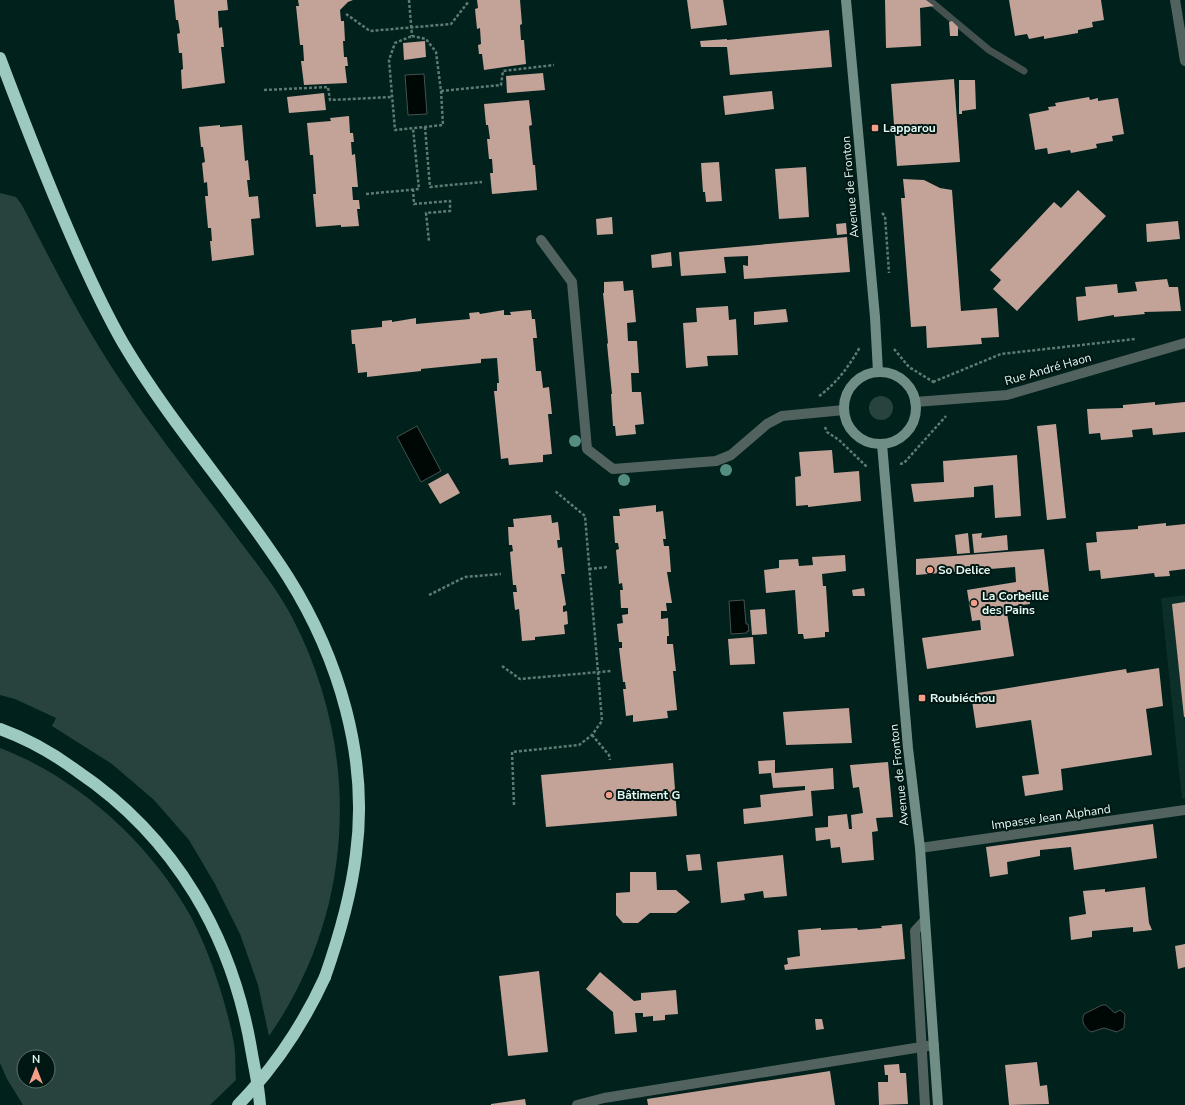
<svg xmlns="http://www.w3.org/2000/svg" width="1185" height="1105" font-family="'Nunito Sans',sans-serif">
<rect width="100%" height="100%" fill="#00211c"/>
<!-- built -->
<polygon fill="#0c2f29" points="1185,595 1185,798 1182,799 1161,598"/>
<!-- green -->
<g fill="#28433e" fill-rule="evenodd">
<path d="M0,193L16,197L22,205C53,265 83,325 121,381C156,433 195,482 233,532C253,559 276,587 292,617C362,751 356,912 269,1036L258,985L240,934L215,884L189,840L154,800L112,764L52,726L56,718L15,699L0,695Z"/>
<circle cx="881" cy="408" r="12"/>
<path d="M0,748C77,777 150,843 190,915C209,950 227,1004 234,1044C236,1055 235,1068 236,1080L210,1105H23L7,1079L0,1063ZM24,1057H48V1081H24Z"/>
</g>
<!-- water -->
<g fill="#000806" stroke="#45514e">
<polygon points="424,74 427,114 408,115 405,75"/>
<polygon points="417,426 441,471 421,482 397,437"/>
<polygon points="744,600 746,624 748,624 749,631 747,631 747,633 731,634 729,601"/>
<path d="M1102,1005H1106L1115,1013L1120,1010L1125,1014L1124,1028L1117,1032L1104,1028L1091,1032C1084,1027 1081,1022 1084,1014Z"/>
</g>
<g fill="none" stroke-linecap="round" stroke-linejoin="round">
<!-- stream -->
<polyline stroke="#45514e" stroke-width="7" points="929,0 989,50 1024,71"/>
</g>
<!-- building -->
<g fill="#c3a298">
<polygon points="174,0 227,0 228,10 218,11 219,28 222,27 224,47 221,47 225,83 182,89 181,70 183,69 182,53 179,53 177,34 180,33 178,20 176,20"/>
<polygon points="298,0 353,0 348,2 340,10 341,21 344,21 345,41 343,41 344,57 347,57 348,66 345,66 347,83 304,85 301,61 304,61 303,45 300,45 296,6 299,6"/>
<polygon points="477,0 520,0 522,24 520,25 521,40 524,40 526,64 484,70 482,54 479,54 478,45 481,44 480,28 477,29 475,9 478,8"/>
<polygon points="687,0 723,0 727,25 691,29"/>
<polygon points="885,0 926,0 934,6 920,8 921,46 886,48"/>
<polygon points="1009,0 1101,0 1104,20 1092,22 1093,27 1078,30 1078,33 1044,39 1044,36 1029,39 1027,34 1015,36"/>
<polygon points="952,21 958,27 958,36 950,36 949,22"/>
<polygon points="829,30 832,67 730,75 727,47 701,47 700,41 727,39 727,40"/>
<polygon points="425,41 426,57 404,60 403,43"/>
<polygon points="543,73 545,90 507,93 506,76"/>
<polygon points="954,79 960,162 897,166 891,84"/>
<polygon points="959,80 975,80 976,109 962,111 962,114 959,114"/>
<polygon points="772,91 774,109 725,115 723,96"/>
<polygon points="324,93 326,110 289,113 287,97"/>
<polygon points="1089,97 1090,100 1098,98 1098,101 1118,98 1124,134 1112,136 1113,141 1096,144 1097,148 1071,153 1070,150 1048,154 1047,148 1035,150 1029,114 1049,110 1048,107 1056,106 1055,103"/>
<polygon points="529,100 532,125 529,126 533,165 535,165 537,190 492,194 490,173 493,173 492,159 489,159 487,139 490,139 488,125 486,125 484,104"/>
<polygon points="349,116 350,133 353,133 354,142 351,142 352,155 355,154 358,187 352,187 353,200 359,200 360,209 357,209 359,226 341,227 341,225 316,227 313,194 316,194 313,155 310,155 307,123 331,121 330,118"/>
<polygon points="220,125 220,127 242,125 245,161 248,160 250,180 247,180 249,197 258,196 260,218 251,219 254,255 212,261 210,241 212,241 211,228 208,228 205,196 208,196 207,182 204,183 202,163 205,162 203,147 201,147 199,127"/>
<polygon points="719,162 722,201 706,202 705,192 703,192 701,163"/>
<polygon points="806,167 809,217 779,219 775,169"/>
<polygon points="903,179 924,180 940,188 952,190 961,311 997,308 999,337 981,338 982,344 927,348 926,326 911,327 901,198 905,198"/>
<polygon points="1078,190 1106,216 1017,311 993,289 1001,280 990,270 1054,202 1061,208"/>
<polygon points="612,217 613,234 597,235 596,219"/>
<polygon points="1178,221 1180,239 1147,242 1146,224"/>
<polygon points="846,223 847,234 837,235 836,224"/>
<polygon points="847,237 850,272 744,279 743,265 748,266 748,256 724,257 726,273 681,276 679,252"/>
<polygon points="671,252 672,266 652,268 651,255"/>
<polygon points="1167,279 1169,287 1178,287 1181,311 1144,312 1145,314 1114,317 1114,315 1078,321 1076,297 1086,296 1085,287 1117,284 1118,293 1137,291 1135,282"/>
<polygon points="623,281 624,291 633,290 636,322 627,323 628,341 637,341 639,373 631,373 632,392 641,392 644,424 635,425 636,434 616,436 615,426 613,426 611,394 612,394 607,344 608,343 603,293 604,293 604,282"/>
<polygon points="728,306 729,320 736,319 738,355 707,356 708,366 686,368 683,323 697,322 696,308"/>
<polygon points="786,309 788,322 754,325 754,312"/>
<polygon points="504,310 504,315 511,315 510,312 531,310 532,319 535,319 537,338 533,338 536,371 541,371 543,388 549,387 552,414 548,414 552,454 543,455 543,462 509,465 508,458 501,459 494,391 497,391 497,383 499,383 497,358 481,359 481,363 421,369 421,371 367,377 367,372 358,373 355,344 352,344 351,330 382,327 382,321 392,320 392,322 416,318 416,324 470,319 469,313 479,312 480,314"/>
<polygon points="1155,402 1155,405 1185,402 1185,432 1153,435 1152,428 1132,430 1133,437 1101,440 1100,433 1089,434 1087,409 1123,408 1123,405"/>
<polygon points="1056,424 1066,518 1047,520 1037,426"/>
<polygon points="832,450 834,473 859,471 861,501 808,507 808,505 796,506 795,477 801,476 799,452"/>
<polygon points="1017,455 1021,516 995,518 993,485 974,487 974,497 914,502 911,484 944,482 943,461"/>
<polygon points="448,473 460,493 440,504 428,484"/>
<polygon points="656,505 656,512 663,511 666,539 663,539 664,546 669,546 671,572 667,572 672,603 666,603 667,611 661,611 661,619 668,618 669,636 667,636 667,644 673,644 676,671 673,671 677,710 667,711 668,718 633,722 633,715 626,716 623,689 626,689 625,682 623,682 619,648 622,648 622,642 619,642 617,624 623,623 622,615 628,614 628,608 621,608 620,590 623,590 622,583 619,584 616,550 619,549 618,543 615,543 613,516 620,516 619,509"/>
<polygon points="551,515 552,523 558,522 560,540 557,540 558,548 562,547 565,574 561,574 566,605 563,606 563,612 567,611 568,624 564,625 565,634 535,637 535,640 522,641 519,609 515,610 513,592 517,592 516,585 513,585 510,552 513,551 512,545 509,545 508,527 514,527 513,519"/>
<polygon points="1166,523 1166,526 1185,524 1185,569 1169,571 1170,576 1155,577 1154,573 1101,579 1100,570 1089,571 1086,543 1097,542 1096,532 1138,529 1138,526"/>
<polygon points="968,533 970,553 957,554 955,535"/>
<polygon points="982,533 981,538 1007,535 1008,550 974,553 972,534"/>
<polygon points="1044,549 1049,592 1029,595 1030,604 1006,607 1014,656 927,669 922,638 981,630 980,620 972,621 967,590 1016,582 1015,567 916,575 916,559"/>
<polygon points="845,555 846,571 822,574 823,586 826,586 829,632 825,632 825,637 804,639 803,634 798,634 795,590 766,593 764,570 779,568 779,560 798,559 799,566 813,565 812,557"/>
<polygon points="864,588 865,596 853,596 852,590"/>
<polygon points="1185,602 1185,717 1184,717 1172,604"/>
<polygon points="765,609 767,634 752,635 750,610"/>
<polygon points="753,637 755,664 730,665 728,639"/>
<polygon points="1159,668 1163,706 1146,709 1152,755 1061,769 1063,790 1025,796 1022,776 1039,774 1031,720 976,728 971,694 1126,669 1127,673"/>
<polygon points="849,708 852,743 786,745 783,712"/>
<polygon points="775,760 775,773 833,768 834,789 811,791 813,816 744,824 743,809 761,807 760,795 805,790 805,786 773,788 771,773 759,774 758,761"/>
<polygon points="888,762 893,817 876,818 878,831 872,832 874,860 842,863 840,847 831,848 830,839 816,841 815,828 828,827 828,816 847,814 849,829 852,829 851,815 863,813 859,787 853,788 850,765"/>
<polygon points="673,763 677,816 546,827 541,775"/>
<polygon points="1153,824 1157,858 1074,870 1071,847 1040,850 1040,856 1007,862 1008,874 990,877 986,847"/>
<polygon points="700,854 702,870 688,871 686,855"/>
<polygon points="783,855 787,896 764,898 763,891 744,894 745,900 721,903 717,862"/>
<polygon points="630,872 656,872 657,890 676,890 690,902 676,913 650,913 638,923 623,923 616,915 616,893 630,892"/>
<polygon points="1145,887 1149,923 1152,930 1133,932 1133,927 1092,931 1092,937 1071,940 1069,917 1086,914 1083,891 1105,889 1105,892"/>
<polygon points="902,924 905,959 785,970 784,965 788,964 787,958 800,956 798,930 821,928 821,930 857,928 858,930 882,928 881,926"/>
<polygon points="1185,944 1185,967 1178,969 1175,946"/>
<polygon points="539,971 548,1052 508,1056 499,976"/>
<polygon points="600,972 634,1001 641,1000 641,993 676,990 678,1014 665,1015 665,1020 653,1021 653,1016 643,1017 643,1013 635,1013 637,1032 615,1034 613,1012 586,989"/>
<polygon points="815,1019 822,1019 824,1029 816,1030"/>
<polygon points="1037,1062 1040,1086 1047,1085 1049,1104 1009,1105 1005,1065"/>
<polygon points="899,1064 900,1073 906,1073 908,1104 879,1105 878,1082 888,1082 888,1075 885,1075 884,1065"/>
<polygon points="830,1071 835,1105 648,1105 647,1099"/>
<polygon points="525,1099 526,1105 491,1105 491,1104"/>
</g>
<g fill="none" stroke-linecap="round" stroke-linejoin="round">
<!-- path -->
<g stroke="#5f7a75" stroke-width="2.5" stroke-dasharray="3 2" stroke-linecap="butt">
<polyline points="409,0 412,36"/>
<polyline points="346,14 370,31 451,24 469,1"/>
<polygon points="412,36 426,39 436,52 441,91 443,125 395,130 389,60 395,43"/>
<polyline points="264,90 328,87 330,100 392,97"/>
<polyline points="441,91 501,85 503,71 554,65"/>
<polyline points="425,127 430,187 482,182"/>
<polyline points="413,189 414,204 450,201 450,211 426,213 429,241"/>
<polyline points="366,194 419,189 413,128"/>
<polyline points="882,213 885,216 889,273"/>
<polyline points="894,349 909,367 935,383"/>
<polyline points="933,382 1001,354 1135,339"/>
<path d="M819,396C837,383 849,366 860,347"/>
<polyline points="825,427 827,432 839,440 867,467"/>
<polyline points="900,464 904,463 946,416"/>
<polyline points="589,569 608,567"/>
<polyline points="429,595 465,577 501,574"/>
<polyline points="502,666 520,679 611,671"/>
<polyline points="592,735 609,755 610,760"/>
<polyline points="514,805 512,752 579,745 592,735 602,721 585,516 555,491"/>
</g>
<!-- lane -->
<g stroke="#52635f" stroke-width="10">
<polyline points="924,921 915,931 925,1105"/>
<polyline points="577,1105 604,1098 934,1045"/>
</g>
<!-- street -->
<g stroke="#52635f" stroke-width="10">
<polyline points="1175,0 1185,61"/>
<polyline points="541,240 572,282 587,449 613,469 716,461 731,455 767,424 782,416 844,410"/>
<polyline points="915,402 1007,395 1185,343"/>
<polyline points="920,848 1185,810"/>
</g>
<!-- secondary -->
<g stroke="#708d86" stroke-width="10">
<polyline points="846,0 875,317 878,372"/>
<circle cx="880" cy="408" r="36"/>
<polyline points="882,444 908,748 920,848 938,1105"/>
</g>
<!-- highway -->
<g stroke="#9dcac0" stroke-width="12">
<path d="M0,58C20,111 40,163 62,215C81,260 99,301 123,343C172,426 237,497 288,577C339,658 369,758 356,854C351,896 339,937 325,977"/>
<path d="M0,729C28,739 54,754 77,771C176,838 233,937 252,1054C255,1071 259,1088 260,1105"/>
</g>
<!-- highway-bridge -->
<path stroke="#9dcac0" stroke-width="12" d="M238,1105C275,1067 303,1025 325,977"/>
</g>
<!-- trees -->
<g fill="#548d82">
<circle cx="575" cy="441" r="6"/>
<circle cx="726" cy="470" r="6"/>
<circle cx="624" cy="480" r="6"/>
</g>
<!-- markers -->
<g fill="#f49e87" stroke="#001713" stroke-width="1.5">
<rect x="871" y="124" width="8" height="8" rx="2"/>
<circle cx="930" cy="570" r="4"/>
<circle cx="974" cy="603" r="4"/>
<rect x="918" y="694" width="8" height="8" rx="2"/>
<circle cx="609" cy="795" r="4"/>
</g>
<g text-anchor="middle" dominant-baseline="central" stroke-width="4" stroke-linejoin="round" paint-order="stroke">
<!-- poi labels -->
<g font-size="12" font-weight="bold" fill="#e6faf5" stroke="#001713" text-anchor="start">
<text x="883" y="128">Lapparou</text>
<text x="938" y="570">So Delice</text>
<text x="982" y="596">La Corbeille<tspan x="982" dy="14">des Pains</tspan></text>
<text x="930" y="698">Roubiéchou</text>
<text x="617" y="795">Bâtiment G</text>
</g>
<!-- street labels -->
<g font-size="12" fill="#e6faf5" stroke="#001713">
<text transform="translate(850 187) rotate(-95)">Avenue de Fronton</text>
<text transform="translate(1048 369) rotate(-16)">Rue André Haon</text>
<text transform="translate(899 775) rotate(-96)">Avenue de Fronton</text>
<text transform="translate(1051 817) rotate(-8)">Impasse Jean Alphand</text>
</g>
</g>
<!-- north arrow -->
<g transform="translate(36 1069)"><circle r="19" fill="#001713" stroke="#5c726d"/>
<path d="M0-3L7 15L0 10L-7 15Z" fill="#f49e87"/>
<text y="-6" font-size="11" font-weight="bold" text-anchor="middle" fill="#e6faf5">N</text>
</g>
</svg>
